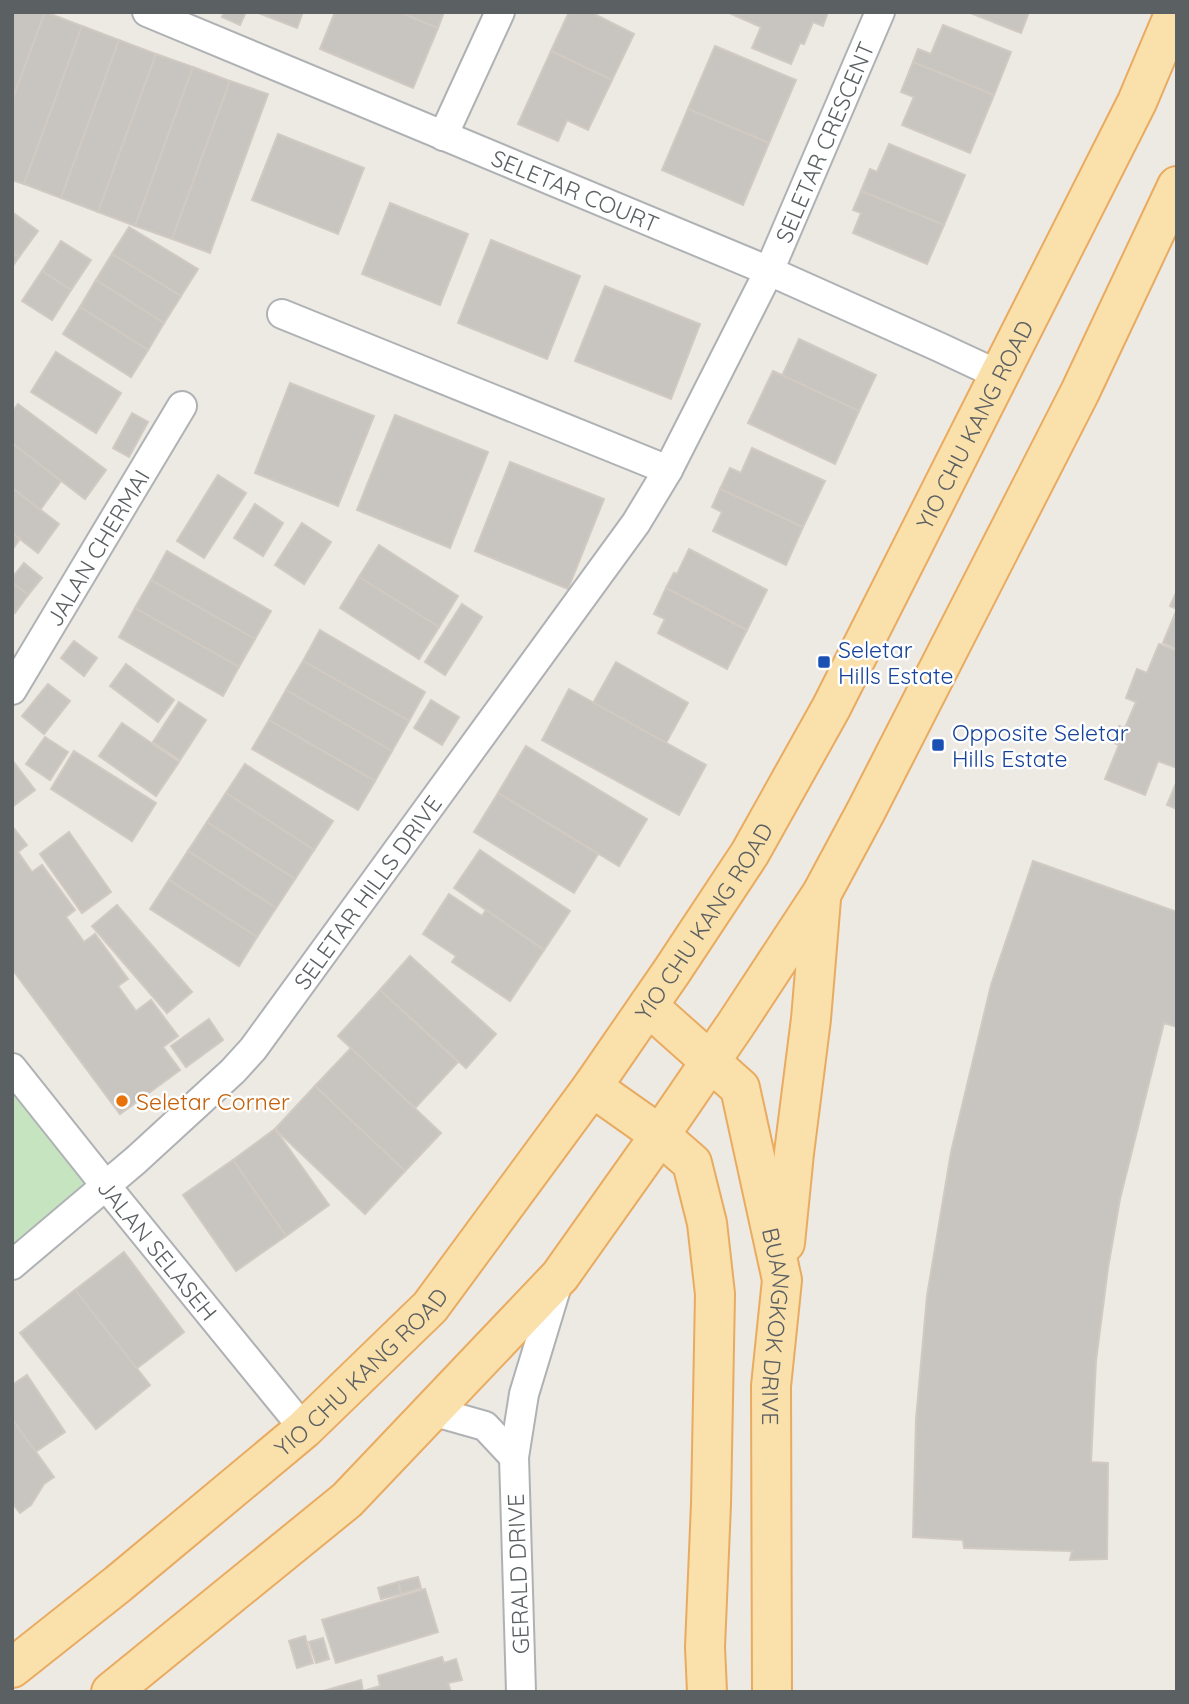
<svg xmlns="http://www.w3.org/2000/svg" width="1189" height="1704" font-family="Quicksand,sans-serif">
<rect width="100%" height="100%" fill="#ede9e3"/>
<!-- green -->
<polygon fill="#c7e4c1" points="12,1083 95,1185 12,1253"/>
<!-- building -->
<g fill="#c8c4bf" stroke="#d1cac2" stroke-width="2">
<polygon points="12,12 45,12 12,101"/>
<polygon points="45,12 82,26 24,184 12,180 12,101"/>
<polygon points="224,12 246,12 240,25 222,17"/>
<polygon points="256,12 303,12 297,28"/>
<polygon points="335,12 399,12 438,28 413,88 320,49"/>
<polygon points="399,12 444,12 438,28"/>
<polygon points="569,12 597,12 596,15 634,34 612,80 551,51"/>
<polygon points="727,12 828,12 823,26 813,22 804,44 800,43 791,64 752,48 761,27"/>
<polygon points="968,12 1029,12 1021,33"/>
<polygon points="943,25 1011,52 994,95 913,62 918,49 931,54"/>
<polygon points="82,26 119,40 61,198 24,184"/>
<polygon points="119,40 156,54 98,212 61,198"/>
<polygon points="715,46 796,80 769,143 688,109"/>
<polygon points="551,51 612,80 588,130 567,120 558,141 518,124"/>
<polygon points="156,54 193,67 135,226 98,212"/>
<polygon points="913,62 994,95 970,153 902,125 914,97 901,92"/>
<polygon points="193,67 230,81 172,239 135,226"/>
<polygon points="230,81 268,94 210,253 172,239"/>
<polygon points="688,109 769,143 743,205 662,170"/>
<polygon points="278,134 364,168 338,234 252,200"/>
<polygon points="889,144 965,175 944,225 861,191 870,169 877,172"/>
<polygon points="861,191 944,225 927,264 853,233 861,213 853,210"/>
<polygon points="390,203 468,234 440,305 362,274"/>
<polygon points="12,212 38,231 19,257 12,252"/>
<polygon points="129,227 198,269 181,296 112,254"/>
<polygon points="491,240 580,276 547,359 458,323"/>
<polygon points="61,241 91,260 71,290 42,271"/>
<polygon points="12,252 19,257 12,267"/>
<polygon points="112,254 181,296 164,323 96,280"/>
<polygon points="42,271 71,290 52,320 22,301"/>
<polygon points="96,280 164,323 148,350 80,307"/>
<polygon points="605,286 700,324 671,399 575,361"/>
<polygon points="80,307 148,350 131,377 63,334"/>
<polygon points="799,339 876,375 859,411 782,376"/>
<polygon points="56,352 121,393 96,433 31,392"/>
<polygon points="773,371 859,411 835,464 748,423"/>
<polygon points="290,383 374,416 338,506 255,473"/>
<polygon points="18,404 106,470 85,499 12,443 12,412"/>
<polygon points="132,413 148,422 129,457 113,448"/>
<polygon points="395,415 488,452 450,548 357,510"/>
<polygon points="12,443 61,481 40,510 12,488"/>
<polygon points="752,448 825,481 803,527 720,489 730,468 741,473"/>
<polygon points="510,462 604,499 568,589 475,551"/>
<polygon points="218,475 246,493 204,558 177,541"/>
<polygon points="12,488 59,524 38,553 12,533"/>
<polygon points="720,489 803,527 786,565 713,531 722,512 712,507"/>
<polygon points="255,504 283,523 263,556 234,538"/>
<polygon points="302,523 331,542 304,584 275,565"/>
<polygon points="12,533 20,539 12,550"/>
<polygon points="379,545 458,596 439,627 359,577"/>
<polygon points="689,549 767,590 747,630 666,588 674,573 677,574"/>
<polygon points="167,551 271,611 255,639 151,580"/>
<polygon points="24,563 42,578 28,595 12,582 12,578"/>
<polygon points="359,577 439,627 419,659 340,608"/>
<polygon points="151,580 255,639 239,667 135,608"/>
<polygon points="12,582 28,595 15,613 12,610"/>
<polygon points="666,588 747,630 727,669 658,633 665,619 654,614"/>
<polygon points="1177,591 1177,609 1170,606"/>
<polygon points="462,604 482,617 445,675 425,662"/>
<polygon points="135,608 239,667 223,696 119,637"/>
<polygon points="1177,609 1177,649 1163,643"/>
<polygon points="320,630 425,692 409,721 303,661"/>
<polygon points="74,641 97,658 84,676 61,658"/>
<polygon points="1159,644 1177,651 1177,768 1158,761 1145,795 1105,779 1119,745 1112,742 1119,726 1125,728 1136,702 1126,698 1137,669 1147,673"/>
<polygon points="303,661 409,721 392,751 286,690"/>
<polygon points="616,662 688,703 666,743 593,703"/>
<polygon points="126,664 174,700 158,722 110,686"/>
<polygon points="48,684 70,701 44,734 22,716"/>
<polygon points="569,689 706,765 679,815 542,740"/>
<polygon points="286,690 392,751 375,781 269,720"/>
<polygon points="431,700 459,717 442,745 414,728"/>
<polygon points="179,702 206,720 180,760 153,742"/>
<polygon points="269,720 375,781 358,810 252,749"/>
<polygon points="122,723 179,762 156,796 99,756"/>
<polygon points="45,737 68,752 50,780 26,764"/>
<polygon points="526,746 647,819 619,866 498,793"/>
<polygon points="74,751 156,803 132,841 51,789"/>
<polygon points="12,760 35,790 12,807"/>
<polygon points="245,764 333,821 314,850 226,793"/>
<polygon points="1177,781 1177,809 1167,805"/>
<polygon points="226,793 314,850 295,879 207,822"/>
<polygon points="498,793 598,854 574,893 474,832"/>
<polygon points="207,822 295,879 276,908 188,851"/>
<polygon points="12,826 27,845 18,852 32,872 42,865 75,910 66,917 84,942 95,934 128,979 118,986 136,1011 151,1000 178,1036 163,1047 180,1070 120,1114 12,969"/>
<polygon points="69,832 111,892 82,913 40,854"/>
<polygon points="480,850 570,911 544,950 454,888"/>
<polygon points="188,851 276,908 257,937 169,880"/>
<polygon points="1033,861 1177,912 1177,1027 1164,1023 1120,1199 1108,1268 1096,1361 1091,1462 1108,1463 1107,1559 1070,1560 1072,1551 964,1548 963,1540 913,1537 916,1419 927,1296 951,1152 991,985"/>
<polygon points="169,880 257,937 239,966 150,909"/>
<polygon points="449,894 482,916 486,910 544,950 510,1001 452,962 456,956 423,934"/>
<polygon points="117,905 192,992 167,1013 92,926"/>
<polygon points="410,956 496,1034 466,1068 380,990"/>
<polygon points="380,990 458,1062 415,1108 338,1036"/>
<polygon points="209,1019 223,1040 186,1067 171,1046"/>
<polygon points="351,1048 441,1133 405,1171 315,1086"/>
<polygon points="315,1086 405,1171 365,1214 275,1129"/>
<polygon points="275,1129 329,1205 286,1236 233,1160"/>
<polygon points="233,1160 286,1236 236,1271 183,1195"/>
<polygon points="124,1252 184,1332 136,1369 75,1290"/>
<polygon points="75,1290 150,1385 96,1429 20,1333"/>
<polygon points="27,1375 65,1432 35,1452 12,1419 12,1385"/>
<polygon points="12,1419 54,1477 44,1484 31,1505 20,1513 12,1503"/>
<polygon points="418,1577 421,1588 401,1594 398,1582"/>
<polygon points="398,1582 401,1594 381,1599 378,1588"/>
<polygon points="425,1589 438,1632 336,1663 322,1620"/>
<polygon points="305,1636 313,1663 297,1668 289,1641"/>
<polygon points="323,1638 329,1659 316,1663 309,1642"/>
<polygon points="442,1657 444,1663 456,1659 462,1680 448,1683 451,1692 320,1692 361,1680 363,1691 380,1686 378,1676"/>
</g>
<g fill="none" stroke-linecap="round" stroke-linejoin="round">
<!-- minor casing -->
<g stroke="#afb2b5" stroke-width="32">
<g id="minor">
<path id="s1" d="M147,12L769,271L939,347L999,375"/>
<polyline points="443,136 500,12"/>
<polyline points="282,314 668,470"/>
<path id="s2" d="M12,690L182,406"/>
<path id="s3" d="M12,1068L106,1186L304,1429"/>
<path id="s4" d="M12,1265L136,1160L233,1071L253,1049L636,523L668,470L769,271L880,12"/>
<polyline points="432,1411 485,1426 514,1457"/>
<polyline points="521,1692 514,1457 524,1394 558,1282"/>
</g>
</g>
<!-- primary casing -->
<g stroke="#e9ab60" stroke-width="42">
<g id="primary">
<path id="s5" d="M648,1006L740,1088L782,1280L771,1386L772,1692"/>
<polyline points="592,1087 660,1135 692,1163 707,1223 715,1294 711,1504 705,1647 707,1692"/>
<polyline points="785,1243 794,1153 811,1019 821,899"/>
<path id="s6" d="M12,1668L118,1584L304,1429L430,1307L592,1087L672,971L750,853L831,708L1137,102L1175,12"/>
<polyline points="111,1692 347,1500 560,1276 660,1135 736,1024 822,893 866,811 1080,392 1177,186"/>
</g>
</g>
<!-- minor -->
<use href="#minor" stroke="#fff" stroke-width="28"/>
<!-- primary -->
<use href="#primary" stroke="#fae0ab" stroke-width="38"/>
</g>
<!-- markers -->
<g fill="#1a4fb4" stroke="#fff" stroke-width="2.5">
<rect x="817" y="655" width="14" height="14" rx="3.5"/>
<rect x="931" y="738" width="14" height="14" rx="3.5"/>
</g>
<circle fill="#e8710a" stroke="#fff" stroke-width="2.5" cx="122" cy="1101" r="7"/>
<g text-anchor="middle" dominant-baseline="central" stroke-width="5" stroke-linejoin="round" paint-order="stroke">
<!-- street labels -->
<g font-size="23" fill="#5b6063" stroke="#fff">
<text stroke="none"><textPath href="#s4" startOffset="1400">SELETAR CRESCENT</textPath></text>
<text stroke="none"><textPath href="#s1" startOffset="464">SELETAR COURT</textPath></text>
<text stroke="none"><textPath href="#s6" startOffset="1592">YIO CHU KANG ROAD</textPath></text>
<text stroke="none"><textPath href="#s2" startOffset="166">JALAN CHERMAI</textPath></text>
<text stroke="none"><textPath href="#s4" startOffset="518">SELETAR HILLS DRIVE</textPath></text>
<text stroke="none"><textPath href="#s6" startOffset="1026">YIO CHU KANG ROAD</textPath></text>
<text stroke="none"><textPath href="#s3" startOffset="233">JALAN SELASEH</textPath></text>
<text stroke="none"><textPath href="#s5" startOffset="366">BUANGKOK DRIVE</textPath></text>
<text stroke="none"><textPath href="#s6" startOffset="458">YIO CHU KANG ROAD</textPath></text>
<text transform="translate(518 1574) rotate(-92)">GERALD DRIVE</text>
</g>
<!-- transit labels -->
<g font-size="23" fill="#164399" stroke="#fff" text-anchor="start">
<text x="838" y="649">Seletar<tspan x="838" dy="26">Hills Estate</tspan></text>
<text x="952" y="732">Opposite Seletar<tspan x="952" dy="26">Hills Estate</tspan></text>
</g>
<!-- food labels -->
<g font-size="23" fill="#c56008" stroke="#fff" text-anchor="start">
<text x="136" y="1101">Seletar Corner</text>
</g>
</g>
<!-- border -->
<rect width="1189" height="1704" fill="none" stroke="#5b6063" stroke-width="28"/>
</svg>
